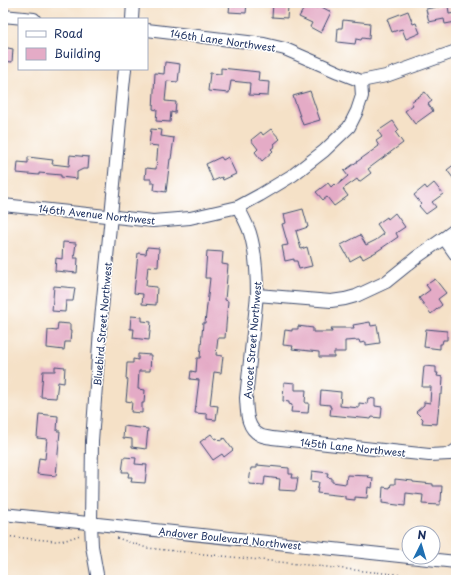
<svg xmlns="http://www.w3.org/2000/svg" width="459" height="583" font-family="'Playpen Sans',sans-serif">
<rect width="100%" height="100%" fill="#fff"/>
<filter id="ink" filterUnits="userSpaceOnUse"><feTurbulence type="fractalNoise" baseFrequency=".025" numOctaves="2"/><feDisplacementMap in="SourceGraphic" scale="8" xChannelSelector="R" yChannelSelector="G"/><feConvolveMatrix kernelMatrix="1 2 1 2 8 2 1 2 1" color-interpolation-filters="sRGB"/></filter>
<filter id="wash" filterUnits="userSpaceOnUse"><feTurbulence type="fractalNoise" baseFrequency=".012" numOctaves="4" result="noise"/><feDisplacementMap in="SourceGraphic" scale="16" xChannelSelector="R" yChannelSelector="G"/><feGaussianBlur stdDeviation="0.9" result="paint"/><feColorMatrix in="noise" values="0 0 0 0 0 0 0 0 0 0 0 0 0 0 0 0 0 1.4 0 .05"/><feComposite in="paint" operator="in"/></filter>
<g filter="url(#wash)">
<rect width="100%" height="100%" fill="#f5e1c7"/>
<g id="blocks">
<!-- building -->
<g fill="#e4abc6">
<polygon points="230,3 247,3 246,13 229,12"/>
<polygon points="273,3 284,3 283,6 288,7 287,18 272,17"/>
<polygon points="307,3 317,8 318,5 331,12 321,33 310,27 312,23 299,17"/>
<polygon points="448,5 449,14 456,13 456,22 445,24 444,19 429,22 426,9"/>
<polygon points="408,11 413,24 416,23 420,33 406,39 402,29 392,32 387,19"/>
<polygon points="343,20 370,23 369,39 362,38 361,40 356,39 355,44 337,42 338,28 342,28"/>
<polygon points="3,47 13,49 12,62 3,61"/>
<polygon points="165,62 180,64 178,82 167,81 165,101 176,102 175,113 171,112 170,122 156,121 157,110 153,109 155,73 164,74"/>
<polygon points="221,68 259,72 258,81 269,82 268,96 249,95 250,83 231,81 229,93 208,91 210,73 221,74"/>
<polygon points="310,91 320,120 303,125 293,96"/>
<polygon points="425,92 432,101 428,104 433,111 415,124 405,111 413,105 411,102"/>
<polygon points="393,121 399,130 396,133 403,143 368,169 371,173 359,182 357,179 343,189 348,196 334,206 327,197 323,200 316,192 328,183 331,187 334,184 336,186 348,176 344,171 379,146 376,141 382,137 378,131"/>
<polygon points="151,129 162,130 161,136 174,138 171,159 170,159 166,192 154,190 155,183 151,183 151,179 145,179 146,168 156,169 158,146 149,145"/>
<polygon points="271,129 280,139 274,144 275,146 271,149 273,151 262,161 255,152 258,149 251,140 261,132 263,135"/>
<polygon points="70,155 89,157 88,169 83,169 77,172 77,179 61,177 61,175 39,173 39,175 17,173 18,162 28,163 28,157 53,160 52,164 69,166"/>
<polygon points="221,157 223,160 228,157 236,174 223,180 222,177 213,181 206,164"/>
<polygon points="456,163 456,182 447,170"/>
<polygon points="434,183 443,194 432,202 436,207 426,214 419,206 421,204 414,195 425,186 427,189"/>
<polygon points="303,209 308,227 296,231 301,249 307,247 312,266 299,269 297,261 294,261 294,259 285,261 282,246 288,245 282,224 286,223 284,214"/>
<polygon points="395,213 405,227 396,233 398,237 376,252 363,259 361,255 350,261 341,245 360,235 366,245 376,240 384,234 377,224 387,217 388,219"/>
<polygon points="63,242 76,243 74,258 78,258 77,273 55,271 56,258 62,259"/>
<polygon points="147,247 159,248 158,267 148,266 146,286 157,287 156,305 142,304 143,294 134,293 138,253 146,254"/>
<polygon points="207,251 223,252 222,264 228,265 225,300 228,301 225,338 218,338 216,355 223,356 221,373 214,372 210,405 218,406 216,420 207,419 207,414 195,413 199,380 190,379 191,371 196,372 197,358 200,358 203,323 205,323 210,278 205,278"/>
<polygon points="435,279 446,293 438,299 442,305 431,314 419,298 430,290 426,285"/>
<polygon points="54,286 75,288 73,301 66,301 65,312 52,311"/>
<polygon points="131,316 142,317 142,321 151,322 149,340 133,338 134,329 130,329"/>
<polygon points="370,322 371,326 377,325 380,343 366,345 366,342 360,343 359,340 345,341 345,352 334,352 334,357 319,357 319,352 292,349 293,346 283,345 285,330 292,331 292,329 298,329 298,326 313,328 313,332 332,332 331,328 354,328 353,325"/>
<polygon points="58,323 70,324 70,331 71,331 70,342 65,342 64,350 47,348 48,330 57,331"/>
<polygon points="426,329 447,331 447,340 443,340 442,344 440,344 440,349 424,347"/>
<polygon points="138,354 151,355 150,371 139,371 138,389 145,390 144,403 142,403 142,413 131,412 132,402 126,401 128,379 126,379 127,363 133,363 133,359 138,360"/>
<polygon points="55,366 65,367 64,383 58,382 56,398 41,397 43,371 55,371"/>
<polygon points="424,366 436,367 436,373 438,373 437,376 443,377 442,394 440,394 437,424 422,423 423,419 416,412 424,405 424,402 430,403 431,387 422,387"/>
<polygon points="284,382 295,383 295,390 306,390 305,403 309,403 308,413 291,412 292,405 289,404 289,402 283,401"/>
<polygon points="321,390 341,392 340,406 359,408 359,403 367,404 368,398 375,399 375,406 382,407 381,418 372,417 371,419 330,415 331,407 330,407 330,405 320,404"/>
<polygon points="39,414 58,416 57,431 60,431 56,476 37,474 39,458 45,459 47,439 37,438"/>
<polygon points="124,426 148,429 146,449 132,447 132,439 123,438"/>
<polygon points="211,434 215,439 217,438 220,441 224,438 233,450 224,457 222,454 213,460 200,442"/>
<polygon points="124,457 136,458 135,464 147,465 145,483 131,482 132,477 128,477 129,472 122,472"/>
<polygon points="257,465 289,468 289,474 293,474 292,478 298,478 296,491 279,490 280,479 265,477 264,485 249,484 251,468 257,468"/>
<polygon points="312,471 328,473 327,477 332,478 332,482 346,484 347,475 369,476 368,477 373,478 372,488 368,487 367,498 355,497 355,500 345,499 345,496 317,493 319,482 311,481"/>
<polygon points="395,479 413,481 413,482 433,484 433,486 442,486 441,501 440,501 440,505 422,504 423,495 406,493 405,506 382,503 383,487 390,488 391,484 395,484"/>
</g>
</g>
</g>
<g filter="url(#ink)">
<use href="#blocks" fill-opacity="0" stroke="#3c4a6e" stroke-width="1"/>
<g fill="none" stroke-linecap="round" stroke-linejoin="round">
<!-- minor casing -->
<g stroke="#3c4a6e" stroke-width="14">
<g id="minor">
<polyline points="3,16 34,19"/>
<polyline points="132,19 133,3"/>
<polyline points="147,30 264,44 285,49 338,72 361,81 386,76 456,51"/>
<polyline points="3,205 153,221 190,218 238,207 260,195 293,175 324,151 349,127 357,111 362,96 361,81"/>
<path d="M238,207C242,215 247,224 250,233C256,253 257,274 257,295L246,398C247,411 246,428 260,435C263,437 268,437 272,438L429,455L450,454L456,450"/>
<polyline points="444,238 456,255"/>
<polyline points="257,295 331,301 345,299 356,296 386,282 417,257 444,238 456,229"/>
<polyline points="3,514 456,562"/>
<polyline points="98,580 92,546 91,523 92,441 100,330 111,216 123,88 125,69"/>
</g>
</g>
<!-- path -->
<g stroke="#3c4a6e" stroke-width="1.5" stroke-dasharray="1 3" stroke-linecap="butt">
<polyline points="3,536 55,541 66,540 80,535"/>
<polyline points="117,538 147,548 449,580"/>
</g>
<!-- minor -->
<use href="#minor" stroke="#fff" stroke-width="12"/>
</g>
</g>
<g text-anchor="middle" dominant-baseline="central" stroke-width="3" stroke-linejoin="round" paint-order="stroke">
<!-- street labels -->
<g font-size="10" fill="#1b2f5e" stroke="#fff">
<text transform="translate(223 40) rotate(8)">146th Lane Northwest</text>
<text transform="translate(97 214) rotate(6)">146th Avenue Northwest</text>
<text transform="translate(102 324) rotate(-85)">Bluebird Street Northwest</text>
<text transform="translate(252 340) rotate(-85)">Avocet Street Northwest</text>
<text transform="translate(353 447) rotate(6)">145th Lane Northwest</text>
<text transform="translate(230 538) rotate(6)">Andover Boulevard Northwest</text>
</g>
</g>
<!-- margin -->
<rect width="459" height="583" fill="none" stroke="#fff" stroke-width="16"/>
<!-- legend -->
<rect x="18" y="18" width="130" height="52" fill="#ffffff" stroke="#a4acbf"/>
<rect x="26" y="31" width="20" height="6" fill="#ffffff" stroke="#a4acbf"/>
<text x="54" y="38" font-size="12" fill="#1b2f5e">Road</text>
<rect x="26" y="48" width="20" height="12" fill="#e4abc6" stroke="#a4acbf"/>
<text x="54" y="58" font-size="12" fill="#1b2f5e">Building</text>
<!-- north arrow -->
<g transform="translate(421 545) rotate(5)"><circle r="19" fill="#ffffff" stroke="#a4acbf"/>
<path d="M0-3L7 15L0 10L-7 15Z" fill="#1f6fb2"/>
<text y="-6" font-size="11" font-weight="bold" text-anchor="middle" fill="#1b2f5e">N</text>
</g>
</svg>
